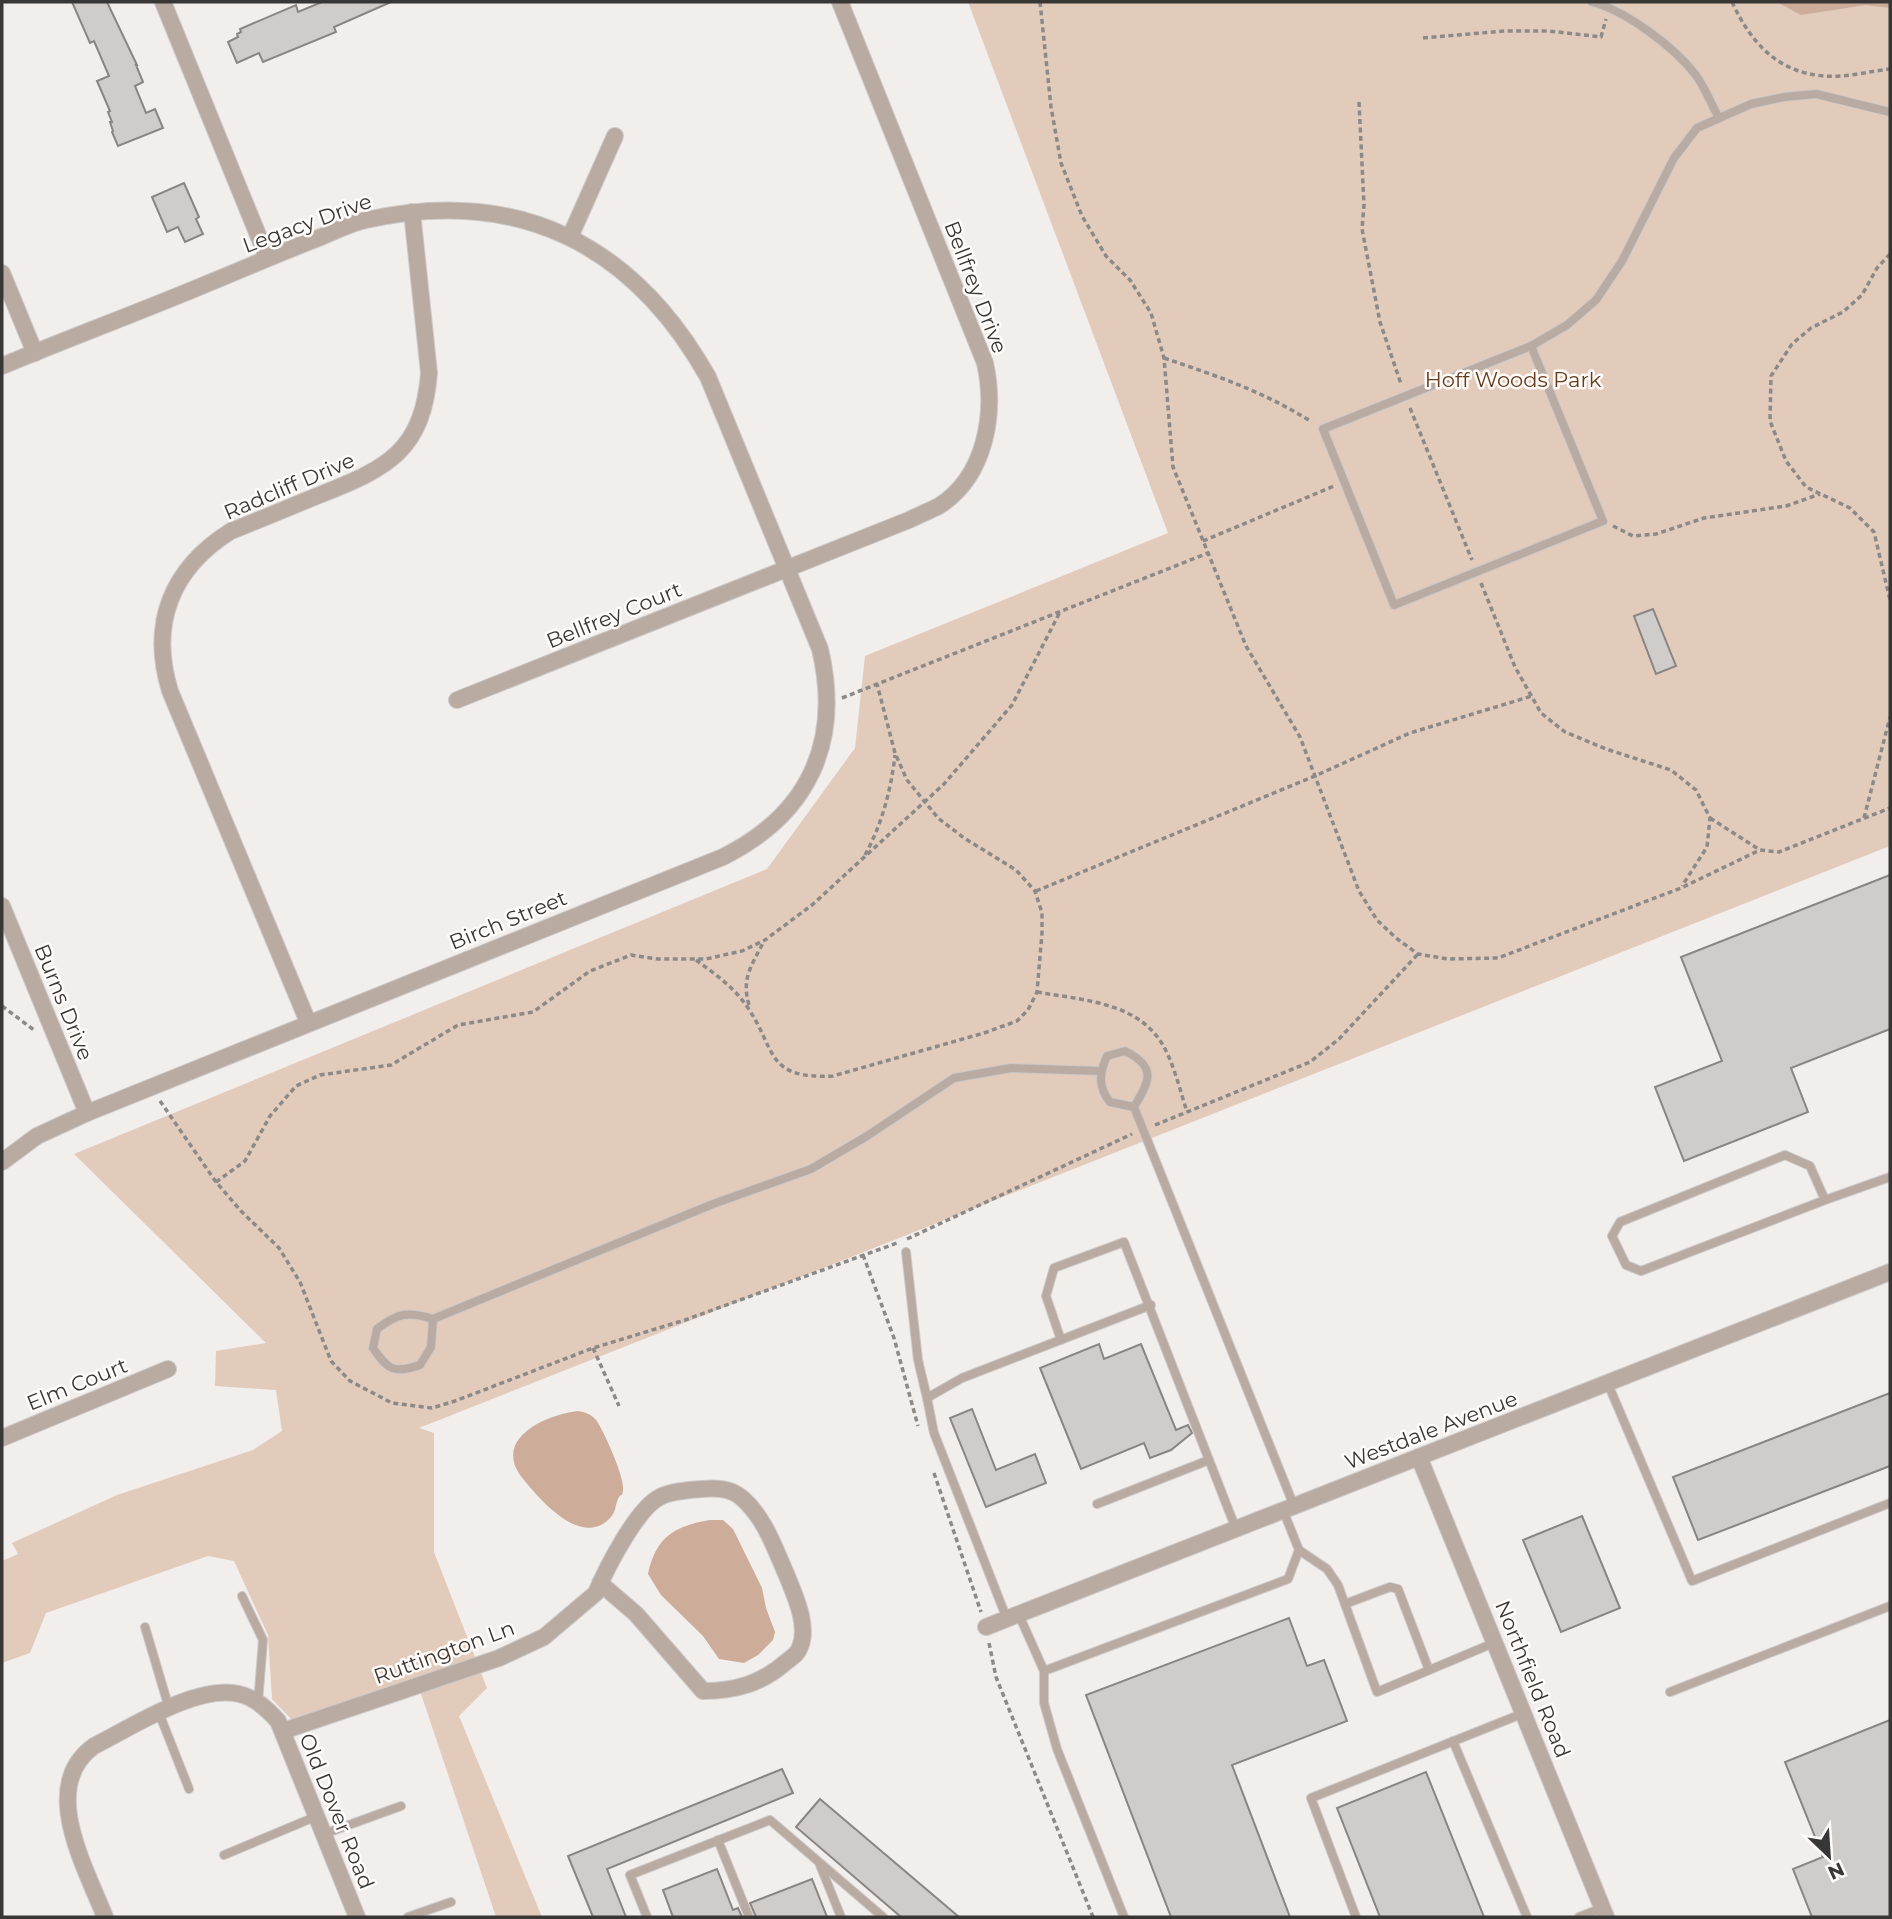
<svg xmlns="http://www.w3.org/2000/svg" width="1892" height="1919" font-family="Montserrat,sans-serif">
<rect width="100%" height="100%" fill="#f1eeec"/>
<!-- green -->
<polygon fill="#e3cbbc" points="968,2 1890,2 1890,846 419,1428 434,1433 434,1552 487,1688 459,1716 542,1917 496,1917 416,1679 292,1720 272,1699 268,1635 234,1561 208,1556 46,1613 30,1653 2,1663 2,1561 18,1554 12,1543 117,1495 253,1450 282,1431 276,1390 215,1386 216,1351 266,1343 74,1154 767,869 855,748 865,656 1168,533"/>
<!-- water -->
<g fill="#cdad9a">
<polygon points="1777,2 1890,2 1890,8 1866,5 1801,15"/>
<path d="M578,1411C585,1412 591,1414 596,1420C604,1431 625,1478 623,1490C622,1499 622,1491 618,1499C615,1506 616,1512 610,1518C582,1548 541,1501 524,1480C490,1440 544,1415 578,1411Z"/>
<path d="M710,1520H723L733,1529L762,1588L766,1608L775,1632L773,1640L758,1655L744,1663L719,1659L703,1636L661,1595L648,1574C656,1537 674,1526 710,1520Z"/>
</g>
<!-- building -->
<g fill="#cfccca" stroke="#888583" stroke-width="2">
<polygon points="72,2 107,2 137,65 136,65 143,82 135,86 146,113 155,109 163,128 118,146 112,132 113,131 110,122 112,122 108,112 110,111 97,81 109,76 94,41 90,43"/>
<polygon points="322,2 391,2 334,27 336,32 263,62 259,53 237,63 228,42 238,37 237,34 241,32 240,29 296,5 298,12"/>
<polygon points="184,183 199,217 196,219 203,234 185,242 178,227 167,232 152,197"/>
<polygon points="1653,609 1676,666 1656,674 1634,616"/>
<polygon points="1890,875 1890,1029 1791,1068 1808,1112 1684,1161 1655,1087 1722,1061 1681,957"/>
<polygon points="1099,1344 1104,1359 1141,1344 1176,1430 1188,1425 1192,1433 1171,1450 1150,1458 1144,1443 1081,1469 1040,1368"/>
<polygon points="1890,1393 1890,1466 1698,1540 1673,1477"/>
<polygon points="972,1409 996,1470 1035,1454 1046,1483 986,1507 950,1418"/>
<polygon points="1582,1516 1620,1608 1561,1632 1523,1540"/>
<polygon points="1289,1618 1307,1666 1324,1660 1347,1721 1232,1765 1290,1917 1171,1917 1086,1695"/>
<polygon points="1890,1720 1890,1917 1812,1917 1793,1869 1823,1857 1785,1762"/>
<polygon points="782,1769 793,1793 607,1869 626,1917 593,1917 568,1856"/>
<polygon points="1426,1772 1484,1917 1380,1917 1337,1808"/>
<polygon points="820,1799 959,1917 901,1917 796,1827"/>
<polygon points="717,1869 733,1910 738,1908 742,1917 673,1917 663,1890"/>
<polygon points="812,1879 827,1917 756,1917 750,1903"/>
</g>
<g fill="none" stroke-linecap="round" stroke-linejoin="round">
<!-- lane casing -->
<g stroke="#ccc9c8" stroke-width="10">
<g id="lane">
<path d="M1592,2C1626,11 1673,46 1695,74C1705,87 1711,104 1719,118"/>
<polyline points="1531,346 1603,521 1394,605 1323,429 1531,346 1567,325 1596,300 1622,261 1674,158 1697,128 1751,104 1784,97 1816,94 1890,112"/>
<path d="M1134,1107L1110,1102C1098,1087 1099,1074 1107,1056L1125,1051C1157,1067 1150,1080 1134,1107L1294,1506"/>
<polyline points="1825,1200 1810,1166 1785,1155 1620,1222 1612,1236 1626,1265 1641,1271 1825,1200 1890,1177"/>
<polyline points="906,1252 918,1360 927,1398"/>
<path d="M433,1319L431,1347L420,1365C394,1374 388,1370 373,1348L377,1329C398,1313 407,1311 433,1319L713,1204L811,1169L867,1136L954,1078L1011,1068L1100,1071"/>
<polyline points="1061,1340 1046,1296 1054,1268 1124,1242 1236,1529"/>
<polyline points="1608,1384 1692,1581 1890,1503"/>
<polyline points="1097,1504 1209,1460"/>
<polyline points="1283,1510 1299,1550 1327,1569 1338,1585 1377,1692 1496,1642"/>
<polyline points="242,1596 263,1640 258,1703"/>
<polyline points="1345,1604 1390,1587 1398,1589 1429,1670"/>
<polyline points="1019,1615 1044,1671 1288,1579 1299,1550"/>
<polyline points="1007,1619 934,1433 927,1398 962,1378 1151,1305"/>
<polyline points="145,1627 169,1708"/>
<polyline points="1044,1671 1044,1703 1057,1749 1124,1917"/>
<polyline points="1670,1692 1890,1606"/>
<polyline points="159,1713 189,1789"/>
<polyline points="1453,1741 1527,1917"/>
<polyline points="324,1834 401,1806"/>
<polyline points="718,1840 749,1917"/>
<polyline points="224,1855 317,1816"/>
<polyline points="820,1865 841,1917"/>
<polyline points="408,1917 451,1902"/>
<polyline points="647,1917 630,1875 770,1820 883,1917"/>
<polyline points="1356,1917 1311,1798 1524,1713"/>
<polyline points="1579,1917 1602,1908"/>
</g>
</g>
<!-- street casing -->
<g stroke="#ccc9c8" stroke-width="18">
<g id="street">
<polyline points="163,2 267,257"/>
<polyline points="570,237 615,136"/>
<polyline points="2,273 35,353"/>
<path d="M2,366C69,338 137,313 204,285C243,269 282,252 321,237C336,231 351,223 366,220C518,186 633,244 708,377L820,649C842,742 809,814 723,857L87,1113L37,1136L2,1162"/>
<path d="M457,700L909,520C919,515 929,511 939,506C986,476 996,413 985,363L840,2"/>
<polyline points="2,906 87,1113"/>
<path d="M308,1022L170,691C149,623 172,568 231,531C262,519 292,506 322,494C388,468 423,450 429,373L412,212"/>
<polyline points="2,1438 168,1369"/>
<polyline points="1419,1457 1606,1917"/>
<polyline points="986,1627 1890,1272"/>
<path d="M283,1731L499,1658L544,1637L596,1593C606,1569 637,1508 660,1497C671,1491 690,1490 702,1489C716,1488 731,1488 742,1498C765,1518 775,1549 787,1576C795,1596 809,1626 800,1647C798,1654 791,1658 786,1662C761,1684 735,1691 703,1691L636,1614L600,1583"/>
<path d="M105,1917C86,1868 38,1786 94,1746C132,1727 197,1684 239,1694C255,1697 268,1710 278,1721L357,1917"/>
</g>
</g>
<!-- path -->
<g stroke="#8c8a88" stroke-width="3.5" stroke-dasharray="5 3.5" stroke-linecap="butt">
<polyline points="1040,2 1051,107 1061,163 1082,216 1106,256 1130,280 1151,313 1164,358 1173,467 1246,646 1300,737 1359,891 1377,920 1396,938 1418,954 1448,959 1498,958 1681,888 1760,850"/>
<path d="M1732,2C1751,43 1778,73 1825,76C1846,78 1870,71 1890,69"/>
<polyline points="1423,38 1504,31 1549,31 1601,37 1606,19"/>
<polyline points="1359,102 1364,205 1362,229 1380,322 1401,384"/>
<polyline points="1890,254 1877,268 1862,295 1843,312 1811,328 1792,344 1771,376 1770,421 1786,461 1806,487 1850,508 1874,532 1890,600"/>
<path d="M1164,358C1220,377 1262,391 1312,422"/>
<polyline points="1410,408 1472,560"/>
<polyline points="1613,526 1633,536 1656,534 1704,518 1786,506 1820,494"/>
<polyline points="1203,541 1334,486"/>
<polyline points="1481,583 1515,667 1541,713 1565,732 1606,749 1671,770 1696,790 1710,818 1707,847 1682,886"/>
<polyline points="842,698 1208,553"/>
<polyline points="1710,818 1760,850 1779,852 1890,808"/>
<polyline points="1864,818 1890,717"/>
<path d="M865,855C882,824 891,790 895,755"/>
<polyline points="1036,891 1315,776 1410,733 1532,696"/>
<path d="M696,960C715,974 734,987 748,1008C777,1051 765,1079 833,1076L984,1033L1017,1021L1028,1010L1037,992L1042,933V913L1035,891L1016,870L964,838L938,818L907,780L895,753L877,684"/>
<path d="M1037,992C1087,1001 1145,1002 1168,1055C1176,1073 1181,1093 1187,1112"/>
<path d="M749,1005C741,978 752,965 764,941"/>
<polyline points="2,1006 34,1030"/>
<polyline points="160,1101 216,1182 241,1211 279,1248 300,1282 331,1361 350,1381 392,1403 432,1408 455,1401 593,1348 685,1320 897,1243"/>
<polyline points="1155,1125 1310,1062 1339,1039 1418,954"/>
<polyline points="216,1182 245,1161 270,1116 296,1086 320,1075 391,1065 458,1025 533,1012 590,971 631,955 658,959 706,959 742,951 765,940 812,905 944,784 1012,705 1060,612"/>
<polyline points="907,1239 1132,1134"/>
<polyline points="863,1255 894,1338 918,1426"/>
<polyline points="593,1348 619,1406"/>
<polyline points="934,1473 981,1612"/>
<polyline points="989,1643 996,1677 1093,1917"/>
</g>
<!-- lane -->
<use href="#lane" stroke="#b9aba2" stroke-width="8"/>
<!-- street -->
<use href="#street" stroke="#b9aba2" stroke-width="16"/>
</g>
<g text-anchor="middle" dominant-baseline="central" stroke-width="5" stroke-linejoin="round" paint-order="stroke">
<!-- street labels -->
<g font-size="21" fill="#393736" stroke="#fffbf9">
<text transform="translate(307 223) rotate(-20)">Legacy Drive</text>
<text transform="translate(976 287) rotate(69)">Bellfrey Drive</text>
<text transform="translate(289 486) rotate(-23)">Radcliff Drive</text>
<text transform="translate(614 615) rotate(-22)">Bellfrey Court</text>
<text transform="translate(508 920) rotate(-22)">Birch Street</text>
<text transform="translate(64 1002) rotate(68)">Burns Drive</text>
<text transform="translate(77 1384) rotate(-22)">Elm Court</text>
<text transform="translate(1431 1430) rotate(-21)">Westdale Avenue</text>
<text transform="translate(444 1652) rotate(-20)">Ruttington Ln</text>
<text transform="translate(1533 1679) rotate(68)">Northfield Road</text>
<text transform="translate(337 1811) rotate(68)">Old Dover Road</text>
</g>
<!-- park labels -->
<g font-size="21" fill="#663b1b" stroke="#fffbf9">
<text x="1513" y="379">Hoff Woods Park</text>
</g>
</g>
<!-- border -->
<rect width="1892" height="1919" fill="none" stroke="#393736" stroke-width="7"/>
<!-- north arrow -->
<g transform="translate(1829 1856) rotate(155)" stroke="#fffbf9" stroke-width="5" paint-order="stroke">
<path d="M0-5L12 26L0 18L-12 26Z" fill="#393736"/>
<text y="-10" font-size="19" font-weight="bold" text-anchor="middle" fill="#393736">N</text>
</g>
</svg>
